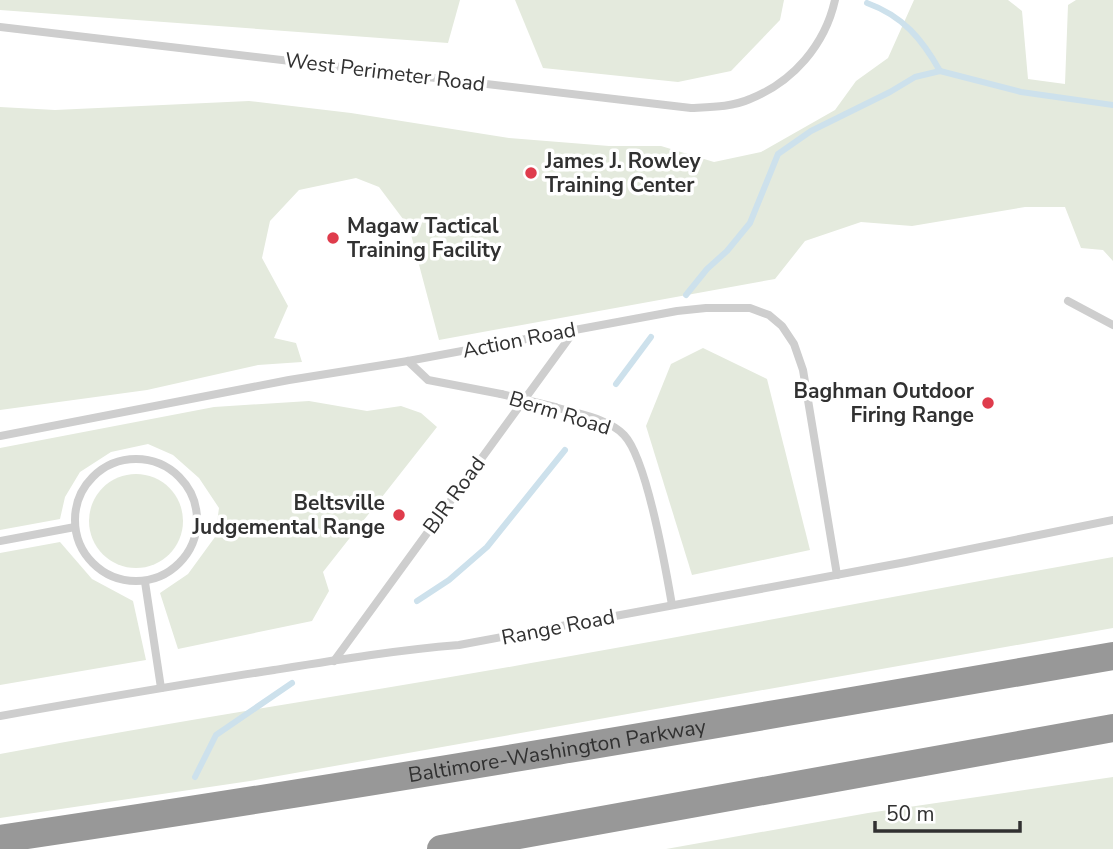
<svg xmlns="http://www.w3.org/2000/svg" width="1113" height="849" font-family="'Nunito Sans',sans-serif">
<rect width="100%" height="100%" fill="#fff"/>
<!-- green -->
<g fill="#e4eadd">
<polygon points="0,0 460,0 448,43 0,10"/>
<polygon points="515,0 784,0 780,20 731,71 678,82 543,68"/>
<polygon points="914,0 1008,0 1022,11 1028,79 1065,84 1068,5 1076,0 1113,0 1113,261 1103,250 1081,248 1065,207 1025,207 912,226 861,222 805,241 775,279 439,340 409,227 379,187 356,178 299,190 270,221 262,258 288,306 274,338 296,343 302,362 258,365 147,390 0,410 0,107 55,110 249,101 351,113 509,138 609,146 661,146 714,162 761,152 835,110 856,81 888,58"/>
<polygon points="703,348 767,379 810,550 692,575 646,426 671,364"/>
<polygon points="309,401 367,411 401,406 421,413 437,427 323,572 329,591 312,621 178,649 160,593 188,574 215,537 219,508 199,478 173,455 148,444 111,452 80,472 65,497 60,519 0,530 0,448 214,407"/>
<circle cx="136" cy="521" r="47"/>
<polygon points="60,542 92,579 133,601 146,660 0,685 0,553"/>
<path d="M1113,557V628L250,781L0,818V754C184,719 370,692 554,659C741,626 927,590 1113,557Z"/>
<polygon points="1113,777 1113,849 666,849 868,813"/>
</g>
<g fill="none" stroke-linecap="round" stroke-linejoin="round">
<!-- stream -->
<g stroke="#cde1ec" stroke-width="6">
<path d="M867,3C903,16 922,39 940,71"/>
<polyline points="686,295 707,269 727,251 750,223 778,154 811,131 890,92 915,77 940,71 1021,92 1113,105"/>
<polyline points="616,384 651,337"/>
<polyline points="417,601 449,580 487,547 565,450"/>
<polyline points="195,777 216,735 292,683"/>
</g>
<!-- service -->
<g stroke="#cecece" stroke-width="8">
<path d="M0,27L691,108C711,107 732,107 750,99C793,82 825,45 835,0"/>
<polyline points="1068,301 1113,325"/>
<polyline points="408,361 428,380 501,394"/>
<path d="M555,407C577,414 608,418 624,435C647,459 666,570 672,605"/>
<polyline points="0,436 289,380 408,361 677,311 706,308 750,308 769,315 782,326 794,344 803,370 837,575"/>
<circle cx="136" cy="520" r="61"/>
<polyline points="0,541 75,527"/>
<polyline points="145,582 161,688"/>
<polyline points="334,661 575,330"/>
<path d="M0,716C91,700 182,684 274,670C336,660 397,650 459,645L906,562L1113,520"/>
</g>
<!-- motorway -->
<g stroke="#989898" stroke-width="28">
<path id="s1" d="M0,839C372,784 743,720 1113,656"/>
<polyline points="441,849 1113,728"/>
</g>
<!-- service-bridge -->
<polyline stroke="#cecece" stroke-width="8" points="501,394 555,407"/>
</g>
<!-- markers -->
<g fill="#df3c4c" stroke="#fff" stroke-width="2.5">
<circle cx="531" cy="173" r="7"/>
<circle cx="333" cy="238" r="7"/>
<circle cx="988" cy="403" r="7"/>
<circle cx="399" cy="515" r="7"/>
</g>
<g text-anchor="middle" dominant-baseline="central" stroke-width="7" stroke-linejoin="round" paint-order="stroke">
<!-- street labels -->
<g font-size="21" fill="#313131" stroke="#fff">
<text transform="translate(385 72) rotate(7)">West Perimeter Road</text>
<text transform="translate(519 340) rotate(-11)">Action Road</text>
<text transform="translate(560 413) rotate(17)">Berm Road</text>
<text transform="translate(454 495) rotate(-54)">BJR Road</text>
<text transform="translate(558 627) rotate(-11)">Range Road</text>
<text stroke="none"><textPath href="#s1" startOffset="564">Baltimore-Washington Parkway</textPath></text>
</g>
<!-- poi labels -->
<g font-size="21" font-weight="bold" fill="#313131" stroke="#fff" text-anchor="start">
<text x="545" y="161">James J. Rowley<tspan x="545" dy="24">Training Center</tspan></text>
<text x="347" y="226">Magaw Tactical<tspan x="347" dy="24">Training Facility</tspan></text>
<text x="974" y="391" text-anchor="end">Baghman Outdoor<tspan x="974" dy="24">Firing Range</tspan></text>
<text x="385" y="503" text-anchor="end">Beltsville<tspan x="385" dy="24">Judgemental Range</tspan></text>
</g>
</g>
<!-- scale -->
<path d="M875 821v10h145v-10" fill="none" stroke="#313131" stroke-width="3.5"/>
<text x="886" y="821" font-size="21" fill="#313131" stroke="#ffffff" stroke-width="5" paint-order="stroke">50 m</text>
</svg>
